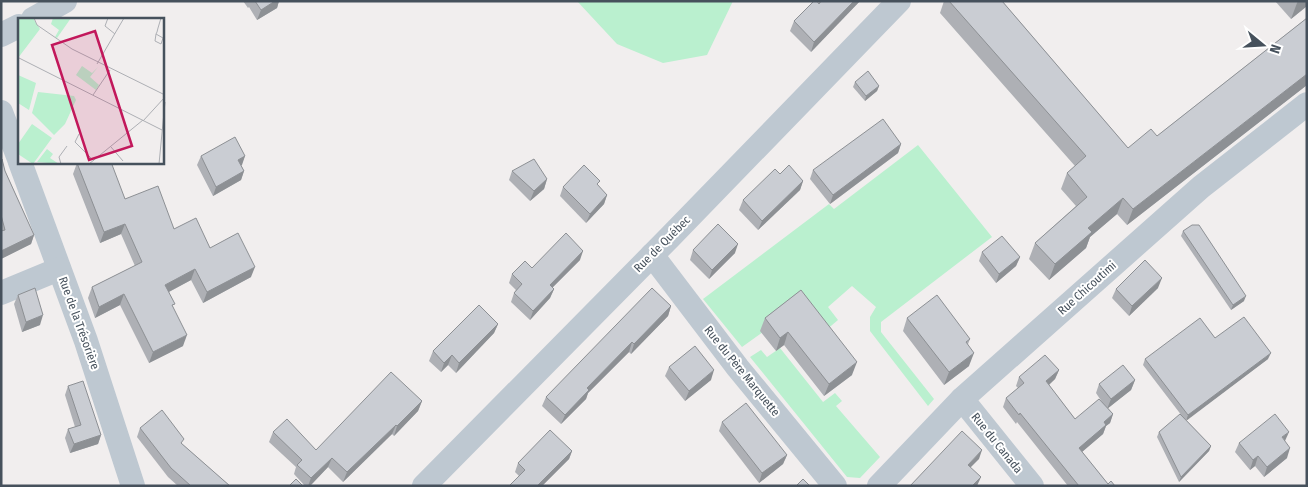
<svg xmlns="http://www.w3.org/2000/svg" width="1308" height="487" font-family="'Fira Sans Condensed',sans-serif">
<rect width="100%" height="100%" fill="#f1eeee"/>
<g fill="#baf0cf">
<polygon points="577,1 733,1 707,55 663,63 617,44"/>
<polygon points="918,145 992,237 881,322 881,332 934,399 928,406 870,331 870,317 876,307 852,286 828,307 838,320 825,331 767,329 742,347 703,299 829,204 834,209"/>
<polygon points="780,348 823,402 835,393 842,401 836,406 880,457 860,478 847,477 750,357 761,350 767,357"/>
</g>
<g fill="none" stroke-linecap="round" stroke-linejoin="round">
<g stroke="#bec8d1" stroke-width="24">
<polyline points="33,19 65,1"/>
<polyline points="1,35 19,26"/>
<polyline points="1,112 19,159"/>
<polyline points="20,162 86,341 133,486"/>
<polyline points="652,255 738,368 835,486"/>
<polyline points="1,293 59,269"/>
<polyline points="962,399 1032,486"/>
<polyline points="424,486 669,238 899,1"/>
<polyline points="879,486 962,399 1201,187 1307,104"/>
</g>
</g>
<g fill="#aeb0b5">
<polygon points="243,1 279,1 277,8 257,20 249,7 248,8"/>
<polygon points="821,1 860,1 811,52 790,31 794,21"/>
<polygon points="944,1 1002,1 1128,148 1157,136 1307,18 1307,85 1127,225 1117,214 1090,237 1086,248 1049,280 1029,259 1035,243 1076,206 1061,189 1067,173 1075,166 940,13"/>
<polygon points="1275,1 1307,1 1307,6 1291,19"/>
<polygon points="855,82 879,86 877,91 865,101 853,87"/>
<polygon points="901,144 898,153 830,204 810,179 813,170"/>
<polygon points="201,156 245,156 241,165 244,171 241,180 213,196 197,165"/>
<polygon points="1,159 5,171 34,235 31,244 1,259"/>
<polygon points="77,163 125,199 174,229 210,248 251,277 203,303 191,280 169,292 183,346 149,363 120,305 95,318 88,298 92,287 135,266 121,234 100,243 73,174"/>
<polygon points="512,171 547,179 544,189 530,201 509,180"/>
<polygon points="780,174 803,181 800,190 758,230 739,210 743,200"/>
<polygon points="598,186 607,195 604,204 586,223 560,196 563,187"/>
<polygon points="1183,231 1244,301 1231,310 1181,236"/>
<polygon points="693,250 735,253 709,279 690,260"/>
<polygon points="982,252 1020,257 1016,266 996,283 979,261"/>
<polygon points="580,260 552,288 554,289 550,298 530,320 511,302 514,293 516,290 509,283 512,274 532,268"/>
<polygon points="1158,288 1129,316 1112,298 1116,289"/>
<polygon points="801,290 852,375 824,396 784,345 776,351 760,331 765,318"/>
<polygon points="18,295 40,325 22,332 14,304"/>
<polygon points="671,306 668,316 631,354 629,352 588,393 586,399 561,424 542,406 546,397"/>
<polygon points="907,318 970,339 968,344 969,366 944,385 903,331"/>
<polygon points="498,324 494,333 456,373 448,365 441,372 429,361 433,351"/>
<polygon points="1215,338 1268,359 1186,420 1211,446 1209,451 1179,482 1157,437 1159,432 1182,416 1143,365 1145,359"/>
<polygon points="669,367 711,380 685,401 665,376"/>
<polygon points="1059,370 1055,379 1049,385 1075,419 1102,402 1096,393 1099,384 1135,380 1131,390 1108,408 1113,414 1110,423 1106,426 1103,434 1082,452 1108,484 1115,486 1068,486 1017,422 1016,424 1003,407 1006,398 1018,388 1016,386 1019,377"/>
<polygon points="68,386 101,435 98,444 70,453 65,438 68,429 75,427 65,395"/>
<polygon points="422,401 418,411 394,436 392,434 343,482 328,467 310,486 305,486 294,474 296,467 269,442 273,432 316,450"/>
<polygon points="722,422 787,455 783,464 759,483 719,431"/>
<polygon points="140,428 182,444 230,486 178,486 168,477 137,437"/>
<polygon points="1285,442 1287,458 1264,477 1255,466 1250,470 1235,452 1239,443"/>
<polygon points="572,451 569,459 542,486 509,486 519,476 515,472 518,463"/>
</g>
<g fill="#8d9094">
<polygon points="275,1 279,1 277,8 257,20 261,10"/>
<polygon points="854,1 860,1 811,52 814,42"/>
<polygon points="1298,1 1307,1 1307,6 1291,19 1297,3"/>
<polygon points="1307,74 1307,85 1127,225 1133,209"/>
<polygon points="879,86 877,91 865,101 866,96"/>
<polygon points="901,144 898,153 830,204 833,195"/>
<polygon points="245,156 242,165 235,169 238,160"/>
<polygon points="244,171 241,180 213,196 216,187"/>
<polygon points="547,179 544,189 530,201 534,191"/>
<polygon points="803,181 800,190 758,230 762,221"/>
<polygon points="607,195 604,204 586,223 590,214"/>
<polygon points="1123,198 1117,214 1090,237 1086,248 1049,280 1055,264 1088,228"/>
<polygon points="125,224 121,234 100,243 104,232"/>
<polygon points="34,235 31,244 1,259 1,251"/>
<polygon points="738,244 735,253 709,279 712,270"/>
<polygon points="583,251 580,260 546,294 550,285"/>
<polygon points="1020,257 1016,266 996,283 999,274"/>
<polygon points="255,267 251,277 203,303 207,292"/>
<polygon points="195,269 191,280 161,296 165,285"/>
<polygon points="1162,278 1158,288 1129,316 1132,306"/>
<polygon points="554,289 550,298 530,320 533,311"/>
<polygon points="124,294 120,305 95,318 99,307"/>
<polygon points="1246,296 1244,301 1231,310 1233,305"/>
<polygon points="671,306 668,316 631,354 634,344"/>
<polygon points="43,315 40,325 22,332 26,322"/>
<polygon points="498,324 494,333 456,373 459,363"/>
<polygon points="788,332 784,345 776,351 780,338"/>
<polygon points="187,335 183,346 149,363 153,352"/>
<polygon points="632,342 629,352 588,393 586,399 561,424 565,415 587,388"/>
<polygon points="974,353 969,366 944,385 949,372"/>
<polygon points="1271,353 1268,359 1186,421 1188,415"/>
<polygon points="452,355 448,365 441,372 444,363"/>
<polygon points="857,362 852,375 824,396 829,384"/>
<polygon points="714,370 711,380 685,401 689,391"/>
<polygon points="1059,370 1055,379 1043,390 1046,381"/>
<polygon points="1135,380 1131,390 1107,409 1111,399"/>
<polygon points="422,401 418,411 394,436 397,426"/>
<polygon points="1113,414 1110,423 1106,426 1103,434 1076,457 1079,448 1104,422"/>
<polygon points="396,425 392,434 343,482 347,472"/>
<polygon points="1289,432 1285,441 1282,437"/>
<polygon points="101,435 98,444 70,453 74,444"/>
<polygon points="1211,446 1209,451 1179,482 1181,477"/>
<polygon points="1290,448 1287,458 1264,477 1267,467"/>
<polygon points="982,450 979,459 964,474 968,465"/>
<polygon points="572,451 569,459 542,486 537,486"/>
<polygon points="787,455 783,464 759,483 762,473"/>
<polygon points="1258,456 1255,466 1250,470 1253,460"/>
<polygon points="332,458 328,467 310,486 308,486 311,478"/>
<polygon points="981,477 977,486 972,486"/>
</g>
<g fill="#cacdd3" stroke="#8d9094">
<polygon points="255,1 275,1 261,10"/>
<polygon points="814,1 817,1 819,4 821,1 854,1 814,42 794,21"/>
<polygon points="949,1 1002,1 1128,148 1151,129 1157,136 1307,18 1307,74 1133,209 1123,198 1088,228 1092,232 1055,264 1035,243 1087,197 1067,173 1086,156"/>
<polygon points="868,71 879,86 866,96 855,82"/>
<polygon points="883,119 901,144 833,195 813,170"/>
<polygon points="235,137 245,156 238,160 244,171 216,187 201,156"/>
<polygon points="2,159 5,171 34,235 1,251 1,231 5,230 1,215"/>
<polygon points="534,159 547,179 534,191 512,171"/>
<polygon points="78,162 111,162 125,199 158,186 174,229 196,218 210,248 238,233 255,267 207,292 195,269 165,285 175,304 172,305 187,335 153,352 124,294 99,307 92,287 142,262 125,224 104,232 77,163"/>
<polygon points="584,165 600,181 597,184 607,195 590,214 563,187"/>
<polygon points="789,165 803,181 762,221 743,200 775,169 780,174"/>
<polygon points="718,224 738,244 712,270 693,250"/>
<polygon points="1192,225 1199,225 1246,296 1233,305 1183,231"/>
<polygon points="566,233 583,251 550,285 554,289 533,311 514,293 522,284 512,274 525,261 532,268"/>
<polygon points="1002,236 1020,257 999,274 982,252"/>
<polygon points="1145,260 1162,278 1132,306 1116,289"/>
<polygon points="35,288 43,315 26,322 18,295"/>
<polygon points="652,288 671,306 634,344 632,342 587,388 589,390 565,415 546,397"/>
<polygon points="801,290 857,362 829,384 788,332 780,338 765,318"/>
<polygon points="937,295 970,339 966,342 974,353 949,372 907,318"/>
<polygon points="479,305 498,324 459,363 452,355 444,363 433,351"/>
<polygon points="1244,317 1271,353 1188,415 1145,359 1200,318 1215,338"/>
<polygon points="695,346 714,370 689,391 669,367"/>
<polygon points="1045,355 1059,370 1046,381 1075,419 1099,399 1113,414 1104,422 1106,425 1079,448 1108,484 1111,481 1115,486 1079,486 1020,413 1019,415 1006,398 1024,383 1019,377"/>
<polygon points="1123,365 1135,380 1111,399 1099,384"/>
<polygon points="391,372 422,401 397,426 396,425 347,472 332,458 311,478 297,465 302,460 273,432 287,419 316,450"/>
<polygon points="83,381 101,435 74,444 68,429 81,425 68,386"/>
<polygon points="746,403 787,455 762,473 722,422"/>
<polygon points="162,410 184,439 181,443 230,486 191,486 171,468 140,428"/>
<polygon points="1180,414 1211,446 1181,477 1159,432"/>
<polygon points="1275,414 1289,432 1282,437 1290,448 1267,467 1258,456 1253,460 1239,443"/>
<polygon points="550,430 572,451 537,486 509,486 525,470 518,463"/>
<polygon points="962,431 982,450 968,465 981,477 972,486 910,486"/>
<polygon points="296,479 303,486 289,486"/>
<polygon points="803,479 810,486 796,486"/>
</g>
<g text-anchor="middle" stroke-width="4" stroke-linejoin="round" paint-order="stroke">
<g font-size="12" fill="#46515c" stroke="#fff">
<text transform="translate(662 244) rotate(-45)" y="4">Rue de Québec</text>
<text transform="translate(1087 288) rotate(-42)" y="4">Rue Chicoutimi</text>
<text transform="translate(79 323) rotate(70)" y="4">Rue de la Trésorière</text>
<text transform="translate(742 371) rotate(51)" y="4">Rue du Père Marquette</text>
<text transform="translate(997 443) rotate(51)" y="4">Rue du Canada</text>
</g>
</g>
<g transform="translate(18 18)">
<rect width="146" height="146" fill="#f1eeee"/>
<path d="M0,0H15L22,11L0,40ZM35,0H53L39,20L37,19L41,12L33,6ZM64,48L74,55L80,49L72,59L81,67L78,72L58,57ZM0,57L18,65L11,92L0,85ZM20,74L56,78L58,82L47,106L36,117L14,95ZM14,106L34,120L15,146L0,136V126ZM29,131L35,136L32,140L41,146L19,144Z" fill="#baf0cf"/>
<path fill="none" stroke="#adafb4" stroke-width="1" d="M16,0L19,7L54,31L147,77M90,0L87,8L97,16M138,16L145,20L143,26L137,23L138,16L139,14L140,10L143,0M1,40L144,112M79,46L106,0M75,77L92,52M125,103L147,79M61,116L57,124L76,143M93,129L105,143M43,146L41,139L49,128M71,146L125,102M141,146L147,84"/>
<path fill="#c2185b" fill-opacity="0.15" stroke="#c2185b" stroke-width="2.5" d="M77,13L114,128L71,142L34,27Z"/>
<rect width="146" height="146" fill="none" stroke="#46515c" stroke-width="2.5"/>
</g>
<rect width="1308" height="487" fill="none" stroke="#46515c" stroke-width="5"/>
<g transform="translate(1263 45) rotate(108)" stroke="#ffffff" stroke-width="4" paint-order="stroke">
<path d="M0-4L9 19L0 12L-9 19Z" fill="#46515c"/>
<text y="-8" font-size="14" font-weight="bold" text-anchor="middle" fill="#46515c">N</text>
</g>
</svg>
